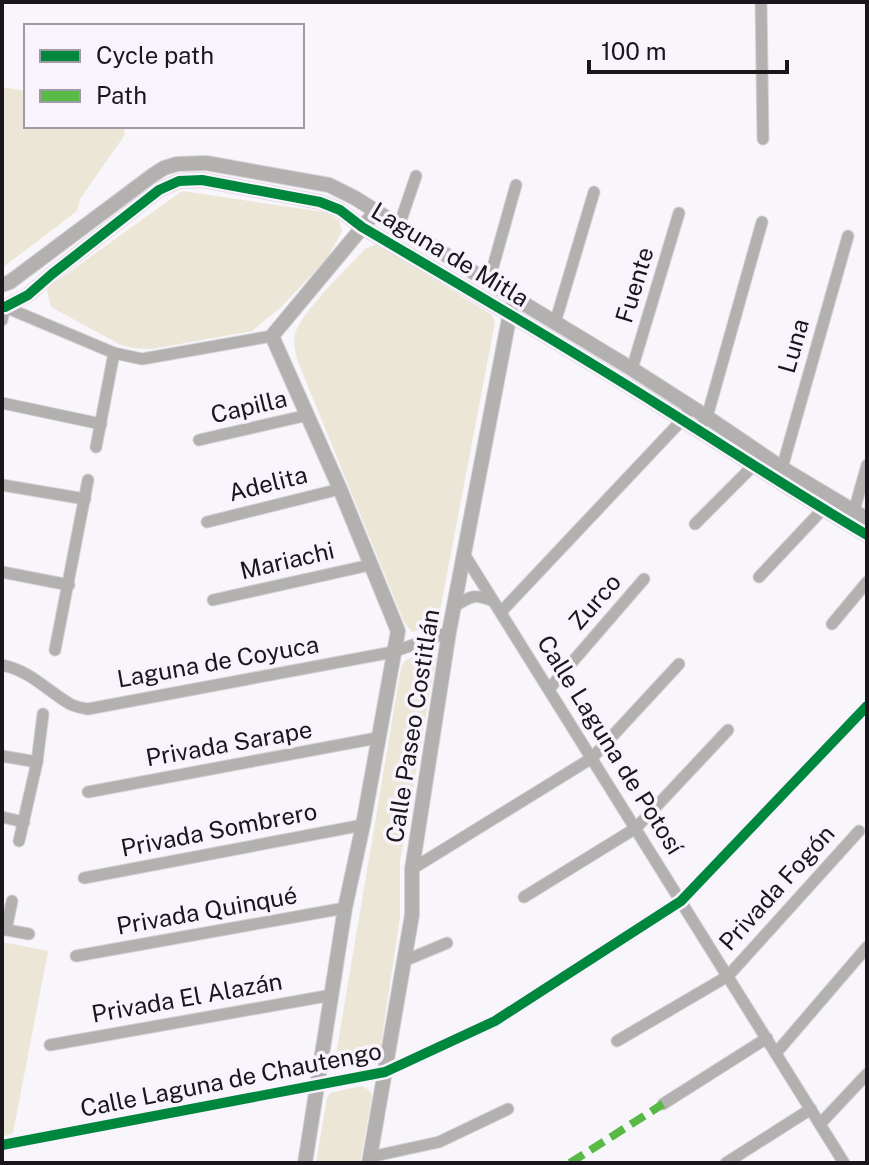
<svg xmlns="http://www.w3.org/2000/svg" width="869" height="1165" font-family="'Public Sans',sans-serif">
<rect width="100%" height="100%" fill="#f8f5fb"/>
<g fill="#ebe6d6">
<polygon points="2,87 26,91 26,126 125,126 124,136 80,199 77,211 2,268"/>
<polygon points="182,191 324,212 339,220 342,231 326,260 281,307 252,331 152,349 134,348 121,345 51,307 47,291 50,286"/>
<path d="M377,244L492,315L495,322L438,621L434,626L412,632L404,622L297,359C295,351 293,341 295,334C302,311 348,268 365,249Z"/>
<polygon points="419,653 429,653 436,658 400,861 400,917 379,1057 375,1062 340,1066 335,1061 401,668 405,661"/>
<polygon points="2,942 48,951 13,1133 2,1137"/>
<polygon points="361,1086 369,1090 372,1096 360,1163 316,1163 327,1098 330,1093"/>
</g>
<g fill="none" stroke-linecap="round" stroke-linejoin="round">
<g stroke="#d4d2d6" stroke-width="13">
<g id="minor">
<polyline points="761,2 763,139"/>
<polyline points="399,226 416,176"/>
<polyline points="489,281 516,185"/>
<polyline points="2,320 5,307 114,353 142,359 272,336"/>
<polyline points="555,323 594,192"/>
<polyline points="632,369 679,213"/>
<polyline points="2,403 101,424"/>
<polyline points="698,430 707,417 762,222"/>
<polyline points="199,440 308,415"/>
<polyline points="96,447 114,353"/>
<polyline points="782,468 848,236"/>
<polyline points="2,485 85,499"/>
<polyline points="854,511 867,465"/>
<polyline points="207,522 340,489"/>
<polyline points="695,524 753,466"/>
<polyline points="464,554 844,1163"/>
<polyline points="2,572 69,585"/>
<polyline points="759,577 823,509"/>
<polyline points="213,600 370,565"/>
<path d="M455,606C472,595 475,594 493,601"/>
<polyline points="501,612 682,420 691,407"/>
<polyline points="832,624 867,582"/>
<polyline points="55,650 88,480"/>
<path d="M2,665C31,671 46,690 70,704C75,707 82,708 88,709L393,652L449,632"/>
<polyline points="549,689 644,579"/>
<polyline points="2,756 37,762"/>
<polyline points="88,792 377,738"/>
<polyline points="2,817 24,822"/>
<polyline points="19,841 37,762 43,714"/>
<polyline points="412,869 592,758 679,664"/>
<polyline points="84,878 363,825"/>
<polyline points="524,897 636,828 728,730"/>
<polyline points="2,929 29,934"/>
<polyline points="6,930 12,901"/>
<polyline points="76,956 345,908"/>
<polyline points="404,961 447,943"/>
<polyline points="617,1041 728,976 859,831"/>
<polyline points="50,1045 332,995"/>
<polyline points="776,1053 867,947"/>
<polyline points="663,1104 767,1038"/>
<polyline points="820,1124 867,1074"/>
<polyline points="2,1145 385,1072 495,1021 681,901 867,706"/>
<polyline points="370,1157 439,1142 508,1109"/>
<polyline points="726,1163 811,1109"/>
</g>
</g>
<g stroke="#d4d2d6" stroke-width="16">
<g id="tertiary">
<polyline points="2,285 10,282 153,175 164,168 177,164 206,163 329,185 355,198 513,297 632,369 707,417 782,468 867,519"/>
<path d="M2,307H5L28,295L52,274L159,190L179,181L202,180L320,202L340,210L362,227C462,286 562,344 660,406C729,449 797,494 867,535"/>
<polyline points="305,1163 345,908 363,825 398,631 340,489 272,336 376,211"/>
<polyline points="369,1163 412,915 412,869 449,632 511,308"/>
</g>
</g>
<use href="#minor" stroke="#b2b1b0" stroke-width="11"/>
<use href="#tertiary" stroke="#b2b1b0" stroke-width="14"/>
<polyline stroke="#58b947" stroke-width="8" stroke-dasharray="16 8" stroke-linecap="butt" points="570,1163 663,1104"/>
<g stroke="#f8f3fd" stroke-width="15">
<g id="cycleway">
<path d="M2,307H5L28,295L52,274L159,190L179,181L202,180L320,202L340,210L362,227C462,286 562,344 660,406C729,449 797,494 867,535"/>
<polyline points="2,1145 385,1072 495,1021 681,901 867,706"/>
</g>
</g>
<use href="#cycleway" stroke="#00873e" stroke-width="10"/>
</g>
<g text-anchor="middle" stroke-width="7" stroke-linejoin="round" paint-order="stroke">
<g font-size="24" fill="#19161c" stroke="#f8f3fd">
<text transform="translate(450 255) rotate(31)" y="8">Laguna de Mitla</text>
<text transform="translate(635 285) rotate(-73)" y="8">Fuente</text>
<text transform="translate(794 346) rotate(-74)" y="8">Luna</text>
<text transform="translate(249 407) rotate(-13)" y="8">Capilla</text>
<text transform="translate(268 484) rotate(-14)" y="8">Adelita</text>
<text transform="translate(287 561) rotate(-13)" y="8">Mariachi</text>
<text transform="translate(595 602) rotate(-49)" y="8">Zurco</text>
<text transform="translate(218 662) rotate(-10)" y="8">Laguna de Coyuca</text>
<text transform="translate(413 726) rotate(-81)" y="8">Calle Paseo Costitlán</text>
<text transform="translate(229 744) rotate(-10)" y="8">Privada Sarape</text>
<text transform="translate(610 745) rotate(58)" y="8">Calle Laguna de Potosí</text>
<text transform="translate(219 830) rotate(-11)" y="8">Privada Sombrero</text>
<text transform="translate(777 888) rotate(-48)" y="8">Privada Fogón</text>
<text transform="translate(207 911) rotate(-10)" y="8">Privada Quinqué</text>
<text transform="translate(187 998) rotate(-10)" y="8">Privada El Alazán</text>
<text transform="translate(231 1080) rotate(-11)" y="8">Calle Laguna de Chautengo</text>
</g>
</g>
<rect width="869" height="1165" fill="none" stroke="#19161c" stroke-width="8"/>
<rect x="24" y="24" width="280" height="104" fill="#f8f3fd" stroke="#9f9ba3" stroke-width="2"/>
<rect x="40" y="50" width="40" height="12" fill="#00873e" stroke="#9f9ba3" stroke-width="2"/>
<text x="96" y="64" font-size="24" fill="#19161c">Cycle path</text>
<rect x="40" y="90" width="40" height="12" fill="#58b947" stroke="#9f9ba3" stroke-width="2"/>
<text x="96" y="104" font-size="24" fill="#19161c">Path</text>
<path d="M589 60v12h198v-12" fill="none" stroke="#19161c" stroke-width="4"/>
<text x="601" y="60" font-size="24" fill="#19161c" stroke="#f8f3fd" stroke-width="6" paint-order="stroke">100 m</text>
</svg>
